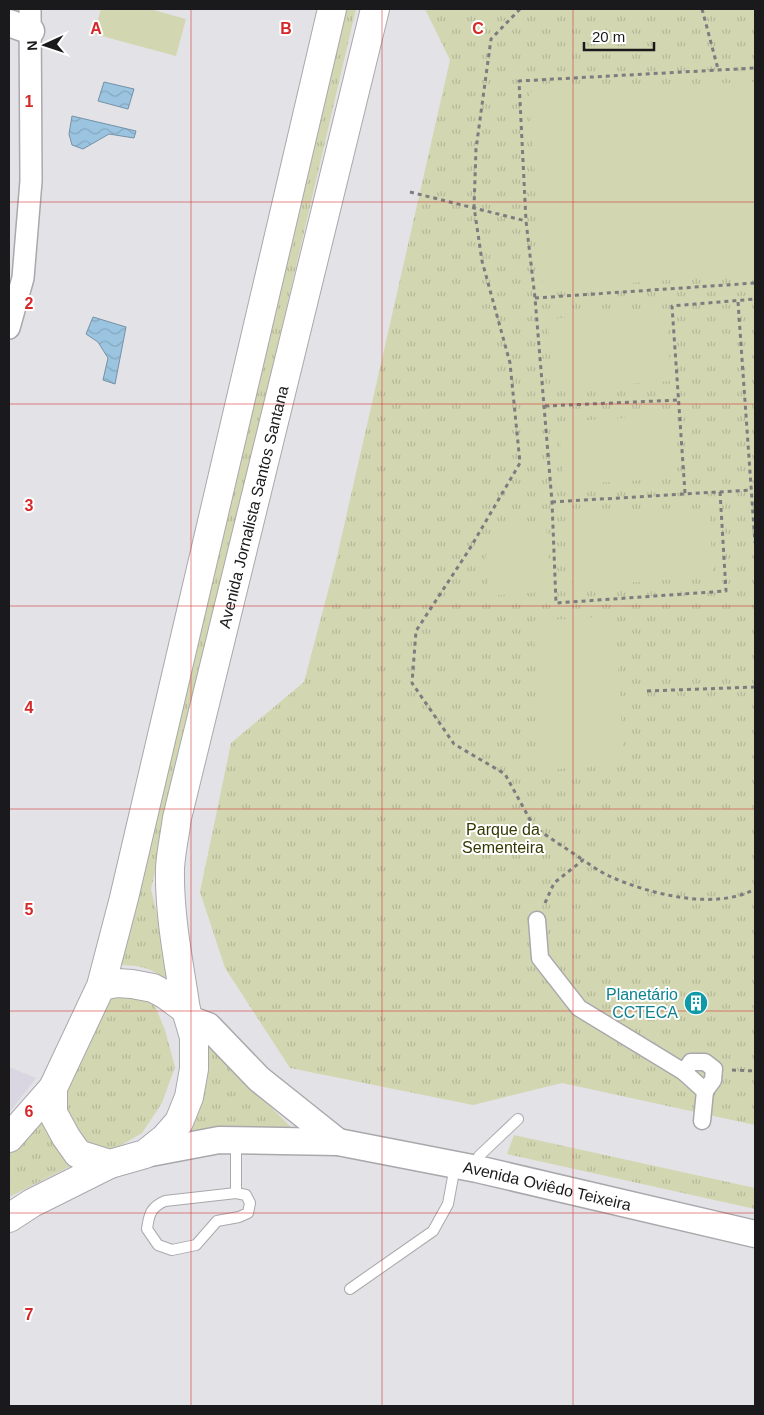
<svg xmlns="http://www.w3.org/2000/svg" width="764" height="1415" font-family="Arial,sans-serif">
<defs>
<pattern id="grass-tufts" width="24" height="20" patternUnits="userSpaceOnUse" patternTransform="scale(1.25)"><rect width="24" height="20" fill="#d3d7b1"/><path d="M3 7l-1-3M5 7V3M7 7l1-3M15 17l-1-3M17 17v-4M19 17l1-3" fill="none" stroke="#b5b898"/></pattern>
<pattern id="water-waves" width="16" height="10" patternUnits="userSpaceOnUse" patternTransform="scale(1.25)"><rect width="16" height="10" fill="#9bc4e1"/><path d="M0 5q4-4 8 0t8 0" fill="none" stroke="#85a8c0"/></pattern>
</defs>
<rect width="100%" height="100%" fill="#e3e2e6"/>
<polygon fill="#dad6e1" points="9,1067 36,1078 9,1113"/>
<g fill="url(#grass-tufts)">
<path d="M342,9H356L151,889L175,988C153,968 144,965 115,965Z"/>
<polygon points="425,9 755,9 755,1125 562,1083 473,1105 290,1068 225,968 200,892 231,743 304,682 336,561 450,60"/>
<polygon points="114,993 139,997 155,1006 165,1030 175,1067 162,1103 142,1133 113,1150 89,1147 61,1106 101,1003"/>
<polygon points="199,1037 293,1129 234,1127 180,1131"/>
<polygon points="42,1116 73,1165 9,1197 9,1154"/>
<polygon points="514,1135 755,1188 755,1209 507,1154"/>
</g>
<g fill="#d3d7b1">
<polygon points="101,9 150,9 186,19 176,56 94,34"/>
<polygon points="755,82 755,273 543,290 529,92"/>
<polygon points="666,311 671,381 553,389 548,319"/>
<polygon points="671,415 675,478 563,485 559,422"/>
<polygon points="709,508 713,576 573,587 568,518"/>
<polygon points="546,525 551,591 488,596 486,555 505,527"/>
<polygon points="615,616 624,764 543,770 533,621"/>
</g>
<g fill="url(#water-waves)" stroke="#7491a6">
<polygon points="104,82 134,89 128,109 98,101"/>
<polygon points="72,116 136,131 134,138 109,134 83,149 72,145 69,134"/>
<polygon points="93,317 126,327 115,384 103,380 108,358 98,342 86,334"/>
</g>
<g fill="none" stroke-linecap="round" stroke-linejoin="round">
<g stroke="#a9a8ac" stroke-width="12">
<g id="service">
<polyline points="236,1141 236,1193"/>
<polyline points="478,1168 479,1156 518,1119"/>
<path d="M236,1193L246,1195L250,1203L248,1213L239,1217L217,1221L196,1245L172,1250L158,1245L147,1229C149,1214 151,1207 165,1201Z"/>
<polyline points="350,1289 433,1231 448,1204 455,1166"/>
</g>
</g>
<g stroke="#a9a8ac" stroke-width="19">
<g id="pedestrian">
<polyline points="537,920 540,958 579,1008 684,1072 705,1091 702,1121"/>
<polyline points="684,1072 691,1062 705,1062 714,1069 713,1080 705,1091"/>
</g>
</g>
<g stroke="#a9a8ac" stroke-width="24">
<polyline id="minor" points="9,328 23,278 31,181 30,9"/>
</g>
<g stroke="#a9a8ac" stroke-width="29">
<g id="tertiary">
<polyline points="9,23 31,31"/>
<polyline points="189,1019 208,1026 259,1079 338,1142"/>
<path id="s1" d="M145,1154L219,1140L338,1142L477,1169L755,1234"/>
</g>
</g>
<g stroke="#a9a8ac" stroke-width="30">
<g id="secondary">
<polyline points="101,986 117,983 132,984 153,988 166,995 186,1010 194,1037 194,1069 189,1097 179,1122 165,1138 145,1154 110,1164 78,1154 66,1137 53,1113 53,1088 101,986 124,898 332,9"/>
<path id="s2" d="M186,1010C179,963 169,916 170,868C171,851 175,834 177,818L375,9"/>
<polyline points="9,1138 53,1088"/>
<polyline points="9,1218 32,1203 110,1164"/>
</g>
</g>
<g stroke="#7d7c7f" stroke-width="3" stroke-dasharray="4 4" stroke-linecap="butt">
<polyline points="520,9 491,39 476,149 474,207 482,261 510,363 520,463 469,550 416,631 412,683 454,744 505,774 534,827 583,860"/>
<polyline points="702,9 718,69"/>
<polyline points="410,192 526,221"/>
<polyline points="535,298 755,283"/>
<polyline points="738,302 755,543"/>
<polyline points="545,406 679,400"/>
<polyline points="720,492 726,591 556,603 552,502 535,298 526,221 519,81 755,68"/>
<polyline points="685,493 672,306 755,299"/>
<polyline points="552,502 751,490"/>
<polyline points="647,691 755,687"/>
<path d="M545,903L554,883L583,860C591,865 600,872 609,876C649,894 715,911 755,889"/>
<polyline points="732,1070 755,1071"/>
</g>
<use href="#service" stroke="#fff" stroke-width="10"/>
<use href="#pedestrian" stroke="#fff" stroke-width="16"/>
<use href="#minor" stroke="#fff" stroke-width="21"/>
<use href="#tertiary" stroke="#fff" stroke-width="26"/>
<use href="#secondary" stroke="#fff" stroke-width="28"/>
</g>
<path fill="none" stroke="#d62828" stroke-width="1" stroke-opacity="0.55" d="M191,9V1406M382,9V1406M573,9V1406M9,202H755M9,404H755M9,606H755M9,809H755M9,1011H755M9,1213H755"/>
<defs>
<g id="building-disc" transform="scale(1.25)"><circle r="9.5" fill="#0f9aa8" stroke="#fff"/><path d="M-4-6H4V6H1V3H-1V6H-4ZM-2.5-4.3h1.7v1.8h-1.7ZM.8-4.3h1.7v1.8H.8ZM-2.5-1h1.7V.8h-1.7ZM.8-1h1.7V.8H.8Z" fill="#fff"/></g>
</defs>
<g fill-rule="evenodd">
<use href="#building-disc" x="696" y="1003"/>
</g>
<g text-anchor="middle" stroke-width="4" stroke-linejoin="round" paint-order="stroke">
<g font-size="16" fill="#1a191b" stroke="#fff">
<text dy="6" stroke="none"><textPath href="#s2" startOffset="514">Avenida Jornalista Santos Santana</textPath></text>
<text dy="6" stroke="none"><textPath href="#s1" startOffset="408">Avenida Oviêdo Teixeira</textPath></text>
</g>
<g font-size="16" fill="#363800" stroke="#fff">
<text x="503" y="835">Parque da<tspan x="503" dy="18">Sementeira</tspan></text>
</g>
<g font-size="16" fill="#0d838f" stroke="#fff" text-anchor="end">
<text x="678" y="1000">Planetário<tspan x="678" dy="18">CCTECA</tspan></text>
</g>
</g>
<g font-size="16" text-anchor="middle" font-weight="bold" fill="#d62828" stroke="#fff" stroke-width="4" stroke-linejoin="round" paint-order="stroke">
<text x="96" y="34">A</text>
<text x="286" y="34">B</text>
<text x="478" y="34">C</text>
<text x="29" y="107">1</text>
<text x="29" y="309">2</text>
<text x="29" y="511">3</text>
<text x="29" y="713">4</text>
<text x="29" y="915">5</text>
<text x="29" y="1117">6</text>
<text x="29" y="1320">7</text>
</g>
<rect width="764" height="1415" fill="none" stroke="#1a191b" stroke-width="20"/>
<g transform="translate(45 45) rotate(267)" stroke="#ffffff" stroke-width="4" paint-order="stroke">
<path d="M0-4L9 19L0 12L-9 19Z" fill="#1a191b"/>
<text y="-8" font-size="14" font-weight="bold" text-anchor="middle" fill="#1a191b">N</text>
</g>
<path d="M584 42v8h70v-8" fill="none" stroke="#1a191b" stroke-width="2.5"/>
<text x="592" y="42" font-size="15" fill="#1a191b" stroke="#ffffff" stroke-width="4" paint-order="stroke">20 m</text>
</svg>
